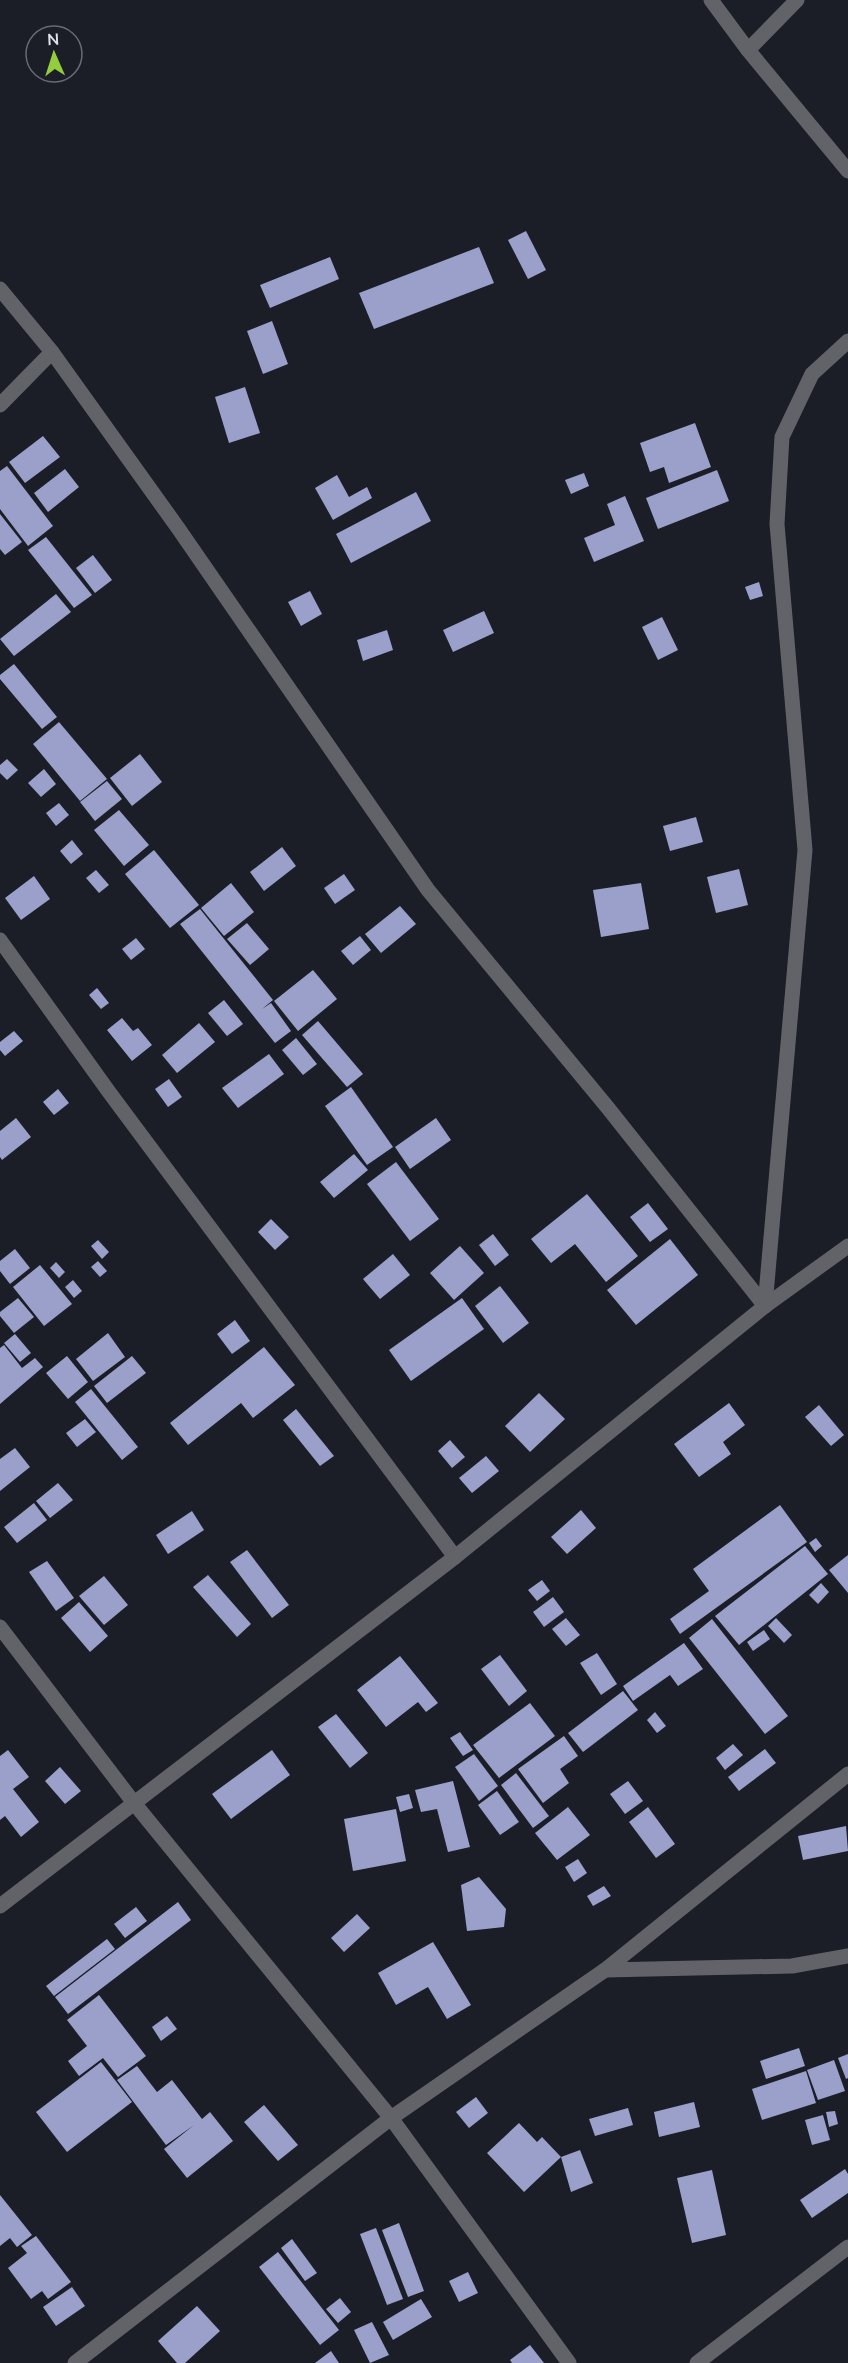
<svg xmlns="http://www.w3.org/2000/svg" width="848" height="2363" font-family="'Nunito Sans',sans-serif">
<rect width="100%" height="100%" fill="#1b1d27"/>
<g fill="#9ba0cb">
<polygon points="526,231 546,270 528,279 508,240"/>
<polygon points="479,247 494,283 374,329 359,293"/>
<polygon points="330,257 339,279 270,308 260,285"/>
<polygon points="272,321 288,364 263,374 247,331"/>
<polygon points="245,387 260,433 229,443 215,397"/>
<polygon points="695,423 711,467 669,483 664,467 650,472 640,443"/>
<polygon points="43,436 60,457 25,483 9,462"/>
<polygon points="7,466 53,526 28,546 0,509 0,471"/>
<polygon points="65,469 79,487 48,512 34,493"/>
<polygon points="717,470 729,501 658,529 646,498"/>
<polygon points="584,473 589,486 571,494 565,480"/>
<polygon points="337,475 349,497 367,487 372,498 333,520 315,488"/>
<polygon points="416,492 431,521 351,563 336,534"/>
<polygon points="625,496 644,541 594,562 584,538 615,525 607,504"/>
<polygon points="0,514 22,542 5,555 0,549"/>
<polygon points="46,537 92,595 74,608 28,550"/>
<polygon points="93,555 112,580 95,593 76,568"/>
<polygon points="759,582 763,596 750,600 745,587"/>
<polygon points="310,591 322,614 301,626 288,602"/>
<polygon points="56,594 71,612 14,656 0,639"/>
<polygon points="484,611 494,633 453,652 443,630"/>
<polygon points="662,617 678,650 658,660 642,627"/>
<polygon points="387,630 393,650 363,661 357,640"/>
<polygon points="14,664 57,717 42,729 0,679 0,675"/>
<polygon points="59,722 107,779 80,801 33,744"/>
<polygon points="140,754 162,782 132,806 110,778"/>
<polygon points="7,759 18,770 7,780 0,773 0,765"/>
<polygon points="44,769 56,784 41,797 28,783"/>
<polygon points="107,781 122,799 95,821 80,802"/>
<polygon points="59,803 69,815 56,826 46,813"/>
<polygon points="119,810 149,845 124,866 94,830"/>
<polygon points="696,817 703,842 670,851 663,826"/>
<polygon points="72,840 83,854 71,864 60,851"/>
<polygon points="282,847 296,866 264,891 250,872"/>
<polygon points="154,850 199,905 170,928 125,874"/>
<polygon points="739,869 748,905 716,913 707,877"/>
<polygon points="96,870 109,885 99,893 86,878"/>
<polygon points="344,874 355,890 335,904 324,888"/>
<polygon points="34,876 50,899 21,920 5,898"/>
<polygon points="231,883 254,912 224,936 201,908"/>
<polygon points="641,883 649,929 601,937 593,890"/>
<polygon points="400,906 416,924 381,953 365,934"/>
<polygon points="200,909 273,1000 262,1009 271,1003 291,1031 275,1043 180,924"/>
<polygon points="247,923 269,949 250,965 227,939"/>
<polygon points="360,936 371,950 353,965 341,951"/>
<polygon points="136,938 145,949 131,960 122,949"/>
<polygon points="313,970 337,999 298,1031 274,1001"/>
<polygon points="97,988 109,1003 101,1009 89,995"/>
<polygon points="224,1000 243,1024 227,1036 208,1013"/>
<polygon points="122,1018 133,1031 138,1028 152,1045 132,1061 107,1030"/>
<polygon points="318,1021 363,1074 347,1087 302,1035"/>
<polygon points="199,1023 215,1042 177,1073 162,1055"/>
<polygon points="14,1031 23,1041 5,1056 0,1050 0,1042"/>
<polygon points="296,1038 317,1064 303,1075 282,1050"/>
<polygon points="269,1054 284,1074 238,1108 222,1088"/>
<polygon points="169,1079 182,1097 168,1107 155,1089"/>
<polygon points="351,1087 393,1147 367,1165 325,1106"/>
<polygon points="58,1089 69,1103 54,1115 43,1102"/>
<polygon points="16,1118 31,1137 2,1160 0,1157 0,1131"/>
<polygon points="436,1118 451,1140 410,1169 395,1147"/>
<polygon points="354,1154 368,1170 334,1198 320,1182"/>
<polygon points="396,1162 439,1219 410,1241 367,1184"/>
<polygon points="587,1194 638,1256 606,1282 575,1244 551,1263 531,1239"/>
<polygon points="648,1203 668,1229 650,1242 630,1217"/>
<polygon points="271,1219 289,1237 275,1250 258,1232"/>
<polygon points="493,1234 509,1255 495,1266 479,1245"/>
<polygon points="670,1239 698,1275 636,1325 607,1290"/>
<polygon points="98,1240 109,1252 102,1259 91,1246"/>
<polygon points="460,1246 484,1273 454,1300 430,1273"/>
<polygon points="15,1249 30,1268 10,1284 0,1271 0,1261"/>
<polygon points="393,1254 410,1275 380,1299 363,1279"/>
<polygon points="98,1261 107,1271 100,1277 91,1267"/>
<polygon points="56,1262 65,1272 59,1278 50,1268"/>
<polygon points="40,1265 72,1304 44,1326 13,1287"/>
<polygon points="73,1280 82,1291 74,1298 65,1287"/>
<polygon points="500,1286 529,1323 503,1343 475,1306"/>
<polygon points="18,1298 34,1317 14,1333 0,1316 0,1312"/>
<polygon points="462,1298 484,1329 411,1381 389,1350"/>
<polygon points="235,1320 250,1341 232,1354 217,1334"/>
<polygon points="108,1333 125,1357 93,1381 76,1359"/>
<polygon points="15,1334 31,1353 20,1362 4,1343"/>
<polygon points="4,1345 22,1368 35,1358 43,1367 0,1404 0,1348"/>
<polygon points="264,1347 295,1385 253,1418 241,1403 188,1445 170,1423"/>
<polygon points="67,1356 88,1382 68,1399 46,1373"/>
<polygon points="132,1356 146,1373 107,1403 94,1386"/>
<polygon points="91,1389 138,1447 122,1460 75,1402"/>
<polygon points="539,1393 565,1419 530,1452 505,1426"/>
<polygon points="729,1403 745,1425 723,1442 731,1454 699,1477 674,1444"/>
<polygon points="819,1405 844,1435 831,1446 805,1417"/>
<polygon points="296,1409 334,1456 320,1466 283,1420"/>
<polygon points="85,1419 96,1432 77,1447 66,1433"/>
<polygon points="450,1440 465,1457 452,1468 438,1451"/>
<polygon points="15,1448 30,1467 0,1491 0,1459"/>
<polygon points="486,1456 499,1471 472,1493 459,1478"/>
<polygon points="58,1483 73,1500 50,1518 36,1501"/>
<polygon points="34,1503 47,1520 17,1543 4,1527"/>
<polygon points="780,1505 807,1542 680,1634 670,1619 709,1591 693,1569"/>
<polygon points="581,1510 596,1528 567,1554 551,1537"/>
<polygon points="192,1511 204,1530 168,1554 156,1535"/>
<polygon points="816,1538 822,1546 815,1552 809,1543"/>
<polygon points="805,1546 828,1574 739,1645 715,1616"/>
<polygon points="247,1550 289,1605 272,1618 230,1562"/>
<polygon points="848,1555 848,1593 829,1570"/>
<polygon points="47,1561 74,1598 56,1611 29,1572"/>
<polygon points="208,1575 251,1624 237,1637 193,1587"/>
<polygon points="104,1576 128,1605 104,1625 79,1596"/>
<polygon points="542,1580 550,1591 537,1601 528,1590"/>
<polygon points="821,1583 829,1592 818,1604 809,1595"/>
<polygon points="553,1597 564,1612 544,1627 533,1612"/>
<polygon points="79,1602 108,1636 90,1652 61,1618"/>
<polygon points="566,1618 580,1635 566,1646 552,1629"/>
<polygon points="776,1618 792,1635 784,1643 768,1626"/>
<polygon points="712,1619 788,1716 765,1734 689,1638"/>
<polygon points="764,1630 770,1639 753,1651 747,1642"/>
<polygon points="684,1643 703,1669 678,1686 670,1675 633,1701 623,1686"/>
<polygon points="597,1653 617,1684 601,1695 580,1663"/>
<polygon points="500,1655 527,1691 509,1706 481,1669"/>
<polygon points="400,1656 438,1703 426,1712 418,1702 386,1727 357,1690"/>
<polygon points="623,1691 638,1710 583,1752 568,1733"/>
<polygon points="530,1703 555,1736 499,1778 473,1745"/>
<polygon points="655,1712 666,1726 657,1733 647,1720"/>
<polygon points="336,1714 368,1753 350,1768 318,1727"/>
<polygon points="460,1732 473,1750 463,1756 450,1738"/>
<polygon points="564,1736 578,1756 560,1769 569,1783 543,1803 518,1769"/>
<polygon points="733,1744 743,1755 725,1770 716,1758"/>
<polygon points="765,1749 776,1763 739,1791 728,1777"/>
<polygon points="8,1750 29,1777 13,1789 39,1822 21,1837 5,1816 0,1820 0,1756"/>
<polygon points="272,1750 290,1775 231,1819 212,1794"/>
<polygon points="474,1754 498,1786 479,1801 455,1767"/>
<polygon points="60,1767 81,1791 65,1804 45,1781"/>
<polygon points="516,1773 549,1816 533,1828 501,1785"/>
<polygon points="453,1781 470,1847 448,1852 437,1809 421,1812 415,1790"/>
<polygon points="628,1781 643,1801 625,1814 610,1794"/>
<polygon points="497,1791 519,1822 500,1835 478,1805"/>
<polygon points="409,1794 413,1808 400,1812 396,1797"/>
<polygon points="568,1807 590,1835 557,1860 535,1833"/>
<polygon points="648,1807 675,1844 656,1858 629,1822"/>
<polygon points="396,1809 406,1861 353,1871 344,1819"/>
<polygon points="846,1826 848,1851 803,1860 798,1836"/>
<polygon points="578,1859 587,1873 574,1882 565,1867"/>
<polygon points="479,1877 506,1909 504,1927 467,1931 461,1885"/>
<polygon points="604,1886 611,1896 593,1906 587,1896"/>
<polygon points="178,1902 191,1920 68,2014 55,1997"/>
<polygon points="136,1907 147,1921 125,1938 114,1924"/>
<polygon points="357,1914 370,1928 344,1952 331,1938"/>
<polygon points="107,1939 115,1949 54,1996 46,1986"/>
<polygon points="433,1942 471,2005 447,2019 428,1987 396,2005 378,1973"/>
<polygon points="99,1995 146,2056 118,2077 103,2058 79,2076 68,2061 87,2046 67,2020"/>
<polygon points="167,2016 177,2029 161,2041 152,2027"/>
<polygon points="799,2048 805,2066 766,2079 760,2061"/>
<polygon points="848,2054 848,2078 846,2079 838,2058"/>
<polygon points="834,2060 845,2091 818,2100 807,2070"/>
<polygon points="101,2062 132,2102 67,2152 36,2112"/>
<polygon points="137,2066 157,2092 172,2080 202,2119 210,2112 233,2141 187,2178 164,2149 194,2125 166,2145 117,2080"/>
<polygon points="806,2071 816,2103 762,2120 752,2089"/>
<polygon points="476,2097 488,2113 469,2128 456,2112"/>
<polygon points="694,2102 700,2127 659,2137 654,2112"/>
<polygon points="264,2105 298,2145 278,2161 244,2122"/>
<polygon points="628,2108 633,2125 595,2136 589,2119"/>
<polygon points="835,2111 838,2124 829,2127 826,2112"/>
<polygon points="823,2115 830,2140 812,2145 805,2120"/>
<polygon points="519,2123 537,2142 542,2137 561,2157 524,2192 487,2153"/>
<polygon points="580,2150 593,2183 571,2192 561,2157"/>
<polygon points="845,2169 848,2174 848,2193 812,2218 800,2200"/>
<polygon points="712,2170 726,2235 692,2243 677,2178"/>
<polygon points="0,2195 32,2235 17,2247 10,2238 0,2246"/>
<polygon points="399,2223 424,2291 408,2297 382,2230"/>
<polygon points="376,2228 403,2299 387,2305 360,2234"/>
<polygon points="36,2236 71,2282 48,2299 42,2291 31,2299 8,2268 27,2253 21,2246"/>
<polygon points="292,2239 317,2273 305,2281 281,2248"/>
<polygon points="278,2252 339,2330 320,2345 259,2267"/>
<polygon points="468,2272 478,2293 459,2302 449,2281"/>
<polygon points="72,2287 85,2306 56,2326 43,2307"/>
<polygon points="340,2298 351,2312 338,2323 326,2309"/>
<polygon points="421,2299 432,2317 393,2340 383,2322"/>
<polygon points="197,2306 220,2331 185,2363 177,2363 158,2341"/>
<polygon points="372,2322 389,2355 370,2363 354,2330"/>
<polygon points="530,2345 544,2363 512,2363 510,2360"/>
<polygon points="331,2351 339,2363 315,2363"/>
</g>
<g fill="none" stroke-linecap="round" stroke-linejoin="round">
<g stroke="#626368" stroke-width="15">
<polyline points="711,0 748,50 848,171"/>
<polyline points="748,50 797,0"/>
<polyline points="0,289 52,352 178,528 428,890 608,1108 765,1306"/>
<polyline points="0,405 52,352"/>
<polyline points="0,940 109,1092 455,1557"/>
<polyline points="765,1306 805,850 777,524 782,437 812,374 848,341"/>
<polyline points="0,1627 134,1803 391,2118 569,2363"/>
<polyline points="0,1906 455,1557 765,1306 848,1246"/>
<polyline points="605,1970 792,1966 848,1956"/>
<polyline points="75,2363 391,2118 605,1970 848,1774"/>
<polyline points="697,2363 848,2247"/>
</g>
</g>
<g transform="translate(54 54) rotate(357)"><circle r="28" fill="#1b1d27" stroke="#6a6b74" stroke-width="1.5"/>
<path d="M0-4.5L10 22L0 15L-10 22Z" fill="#93cd3e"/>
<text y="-9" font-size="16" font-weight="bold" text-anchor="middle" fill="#e0e1e8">N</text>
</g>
</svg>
